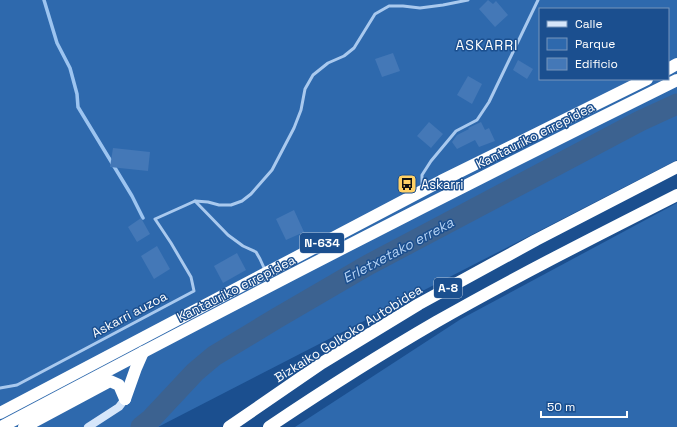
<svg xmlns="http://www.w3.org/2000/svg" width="677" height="427" font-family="'Space Grotesk',sans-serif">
<rect width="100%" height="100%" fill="#1b4f8f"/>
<g fill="#2e69ad" fill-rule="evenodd">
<path d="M0,0H677V160L158,427H0ZM540,9H668V79H540Z"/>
<polygon points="677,203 677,427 295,427 461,319"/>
</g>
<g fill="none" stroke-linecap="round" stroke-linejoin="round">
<polyline stroke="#9cc4f0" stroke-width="3.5" points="44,0 57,43 70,68 77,94 78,107 132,196 143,218"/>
<polyline stroke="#3c6290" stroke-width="21" points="141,427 151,419 195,372 214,356 277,318 368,265 640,121 677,104"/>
</g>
<g fill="#4478b7">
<polygon points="488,0 493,4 496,1 508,15 495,27 479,9"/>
<polygon points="393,53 400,71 382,77 375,59"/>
<polygon points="518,60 533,69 527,79 513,70"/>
<polygon points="468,76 482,84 472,104 457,95"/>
<polygon points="429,122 443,134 431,148 417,136"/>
<polygon points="481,122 485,130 489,128 495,141 479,147 475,140 457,149 452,142 457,135 469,129 468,128"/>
<polygon points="113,148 150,152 148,171 110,167"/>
<polygon points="294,210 304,232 286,240 276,219"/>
<polygon points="141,218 150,234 137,242 128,227"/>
<polygon points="157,246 170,269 154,279 141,256"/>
<polygon points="237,253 246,270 223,283 214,266"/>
</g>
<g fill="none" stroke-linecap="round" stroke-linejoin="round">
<g stroke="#a9c9ee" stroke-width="3">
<polyline points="422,188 422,175 431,161 456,131 477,120 489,102 538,0"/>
<polyline points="195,201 228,235 243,246 256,252 260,259 265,270"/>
<polyline points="0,388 17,385 194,291 191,277 171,243 155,219 184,206 195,201 208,202 219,205 231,205 242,201 251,194 272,170 294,128 301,110 305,89 313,75 328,63 344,56 354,48 375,14 389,6 403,6 420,8 443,5 468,0"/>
</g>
<polyline stroke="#d6e6fa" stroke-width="8" points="88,427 119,407 125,399"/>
<g stroke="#fff" stroke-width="12">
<polyline points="668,69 677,64"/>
<polyline points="125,399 136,368 143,352"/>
<polyline points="0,413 441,181 647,79"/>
<path d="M1,427C225,308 450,192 677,80"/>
<polyline points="24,427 110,381 119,385 125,399"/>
<polyline points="229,427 322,363 419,304 536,240 677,167"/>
<path d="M269,427C324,390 379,355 436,322C515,277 596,236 677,195"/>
</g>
</g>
<defs>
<g id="bus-square" transform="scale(1)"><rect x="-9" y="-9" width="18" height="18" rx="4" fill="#ffd166" stroke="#1b4f8f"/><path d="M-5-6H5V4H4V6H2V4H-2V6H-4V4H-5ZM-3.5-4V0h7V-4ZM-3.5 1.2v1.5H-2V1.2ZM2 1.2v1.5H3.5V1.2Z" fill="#111"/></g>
</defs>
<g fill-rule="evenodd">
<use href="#bus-square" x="407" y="184"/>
</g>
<g text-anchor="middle" stroke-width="3" stroke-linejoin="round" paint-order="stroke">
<g fill="#1b4f8f" stroke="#bbcadd" stroke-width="1">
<rect x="300" y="233" width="44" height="20" rx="3"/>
<rect x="434" y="278" width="28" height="20" rx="3"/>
</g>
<g font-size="12" font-weight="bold" fill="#fff">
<text x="322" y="247">N-634</text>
<text x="448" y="292">A-8</text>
</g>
<g font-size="13" fill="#fff" stroke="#1b4f8f">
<text transform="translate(535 135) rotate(-27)" y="5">Kantauriko errepidea</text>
<text transform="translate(236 288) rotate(-27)" y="5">Kantauriko errepidea</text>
<text transform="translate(129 314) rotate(-28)" y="5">Askarri auzoa</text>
<text transform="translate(348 333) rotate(-32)" y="5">Bizkaiko Golkoko Autobidea</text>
</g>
<g font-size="13" fill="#fff" stroke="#1b4f8f" text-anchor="start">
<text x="421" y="189">Askarri</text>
</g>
<g font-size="14" letter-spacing="1" fill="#fff" stroke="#1b4f8f">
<text x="487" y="50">ASKARRI</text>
</g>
<g font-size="14" font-style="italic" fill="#b5d3f5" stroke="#1b4f8f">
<text transform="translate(398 250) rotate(-28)" y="5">Erletxetako erreka</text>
</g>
</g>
<rect x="539" y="8" width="130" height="72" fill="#1b4f8f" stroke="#7695bc"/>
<rect x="547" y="21" width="20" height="6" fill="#d6e6fa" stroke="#7695bc"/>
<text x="575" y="28" font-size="12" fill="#ffffff">Calle</text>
<rect x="547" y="38" width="20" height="12" fill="#2e69ad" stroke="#7695bc"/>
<text x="575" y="48" font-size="12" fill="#ffffff">Parque</text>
<rect x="547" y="58" width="20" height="12" fill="#4478b7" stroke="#7695bc"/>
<text x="575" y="68" font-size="12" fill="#ffffff">Edificio</text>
<path d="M541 411v6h86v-6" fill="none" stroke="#ffffff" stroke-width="2"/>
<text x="547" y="411" font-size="12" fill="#ffffff" stroke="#1b4f8f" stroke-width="3" paint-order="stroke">50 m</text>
</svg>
